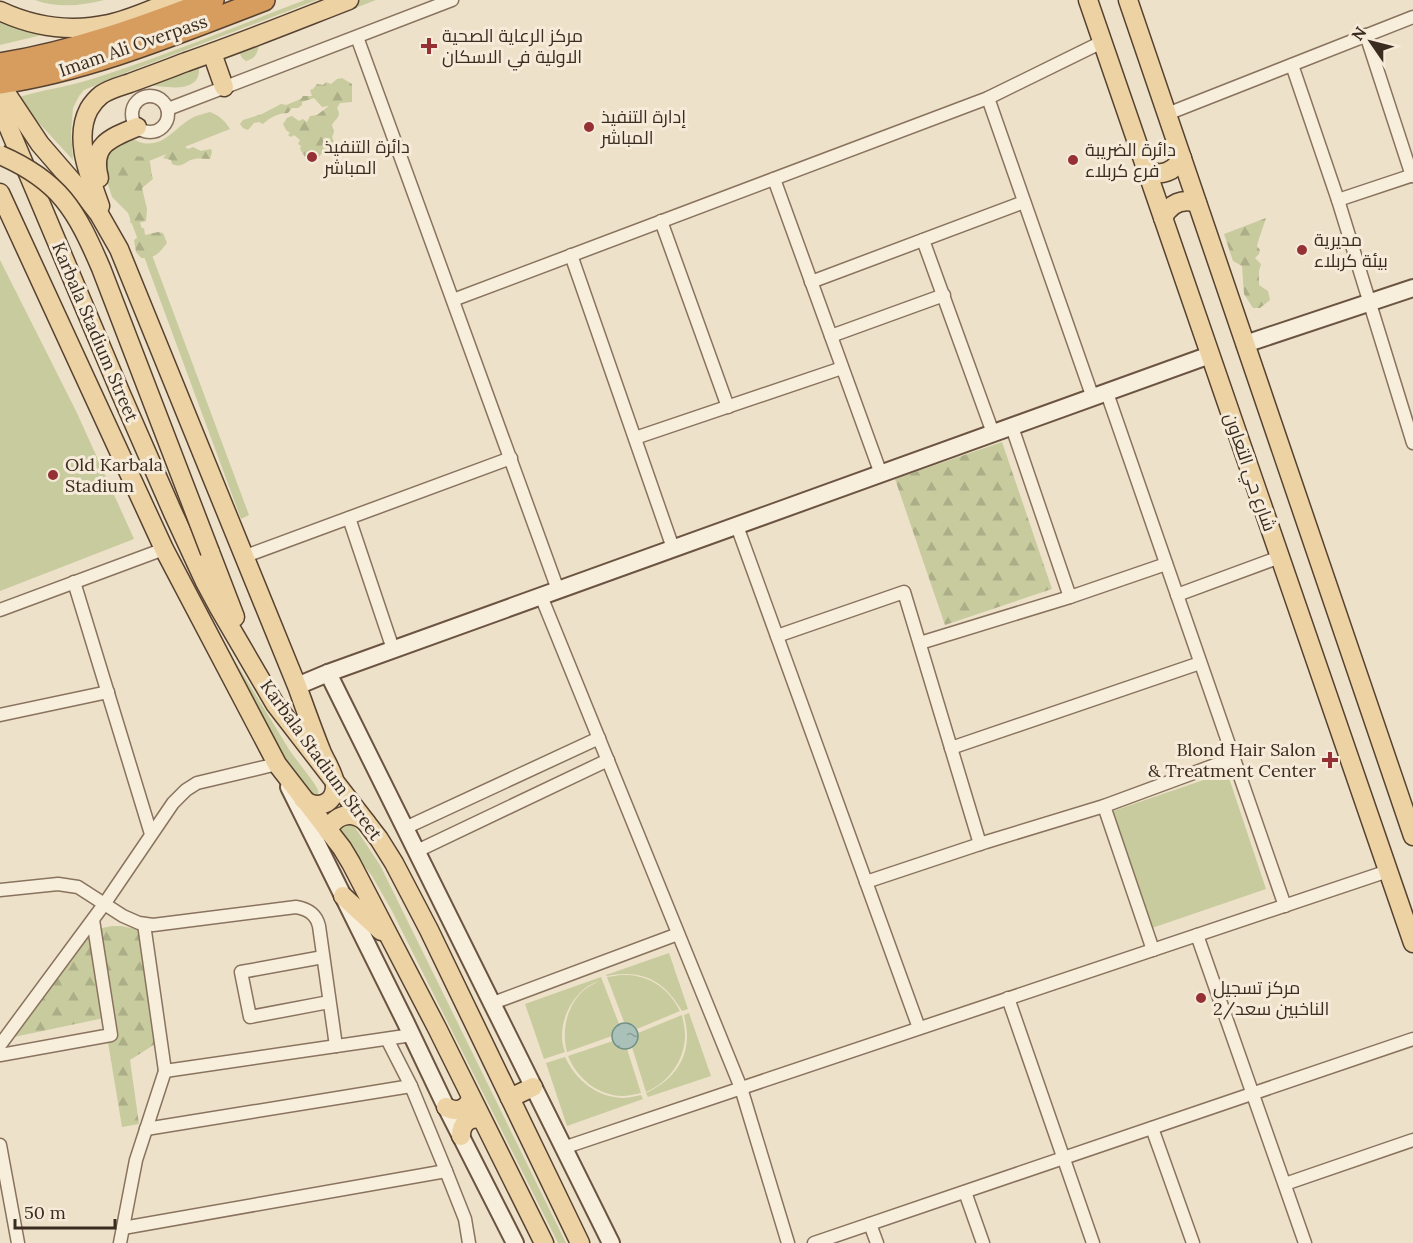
<svg xmlns="http://www.w3.org/2000/svg" width="1413" height="1243" font-family="Lora,Cairo,serif">
<defs>
<pattern id="forest-firs" width="22" height="20" patternUnits="userSpaceOnUse" patternTransform="scale(1.5)"><rect width="22" height="20" fill="#c7cb9d"/><path d="M5 1l3.5 6h-7zM16 11l3.5 6h-7z" fill="#acae87"/></pattern>
<pattern id="water-ripples" width="26" height="14" patternUnits="userSpaceOnUse" patternTransform="scale(1.5)"><rect width="26" height="14" fill="#a9c1b9"/><path d="M2 4q2-2 4 0t4 0M15 11q2-2 4 0t4 0" fill="none" stroke="#8b9d96"/></pattern>
</defs>
<rect width="100%" height="100%" fill="#ede1c9"/>
<g fill="#c7cb9d">
<path d="M35,0H104C81,6 56,8 35,0Z"/>
<path d="M305,0H317L125,73L84,90L79,96L73,108L71,132L73,160L16,98C41,90 67,87 92,79C164,56 234,27 305,0Z"/>
<path d="M361,0H376L259,45C257,54 256,58 246,61L242,58L240,54L243,49L299,24Z"/>
<polygon points="0,17 50,33 0,45"/>
<path d="M195,67L199,69C200,94 165,87 149,85Z"/>
<path d="M210,112C220,116 224,120 230,129L121,172L249,515L241,519L128,213L112,197L101,163L104,151L129,138C134,139 138,142 143,143C165,147 175,127 192,118C197,115 204,114 210,112Z"/>
<polygon points="0,260 76,411 134,539 0,591"/>
<polygon points="235,661 290,751 314,783 318,790 319,801 300,789"/>
<polygon points="1227,772 1266,889 1152,928 1113,811"/>
<polygon points="338,822 352,823 380,865 566,1243 558,1243 392,911 372,876 338,833"/>
<path d="M669,953L688,1009L682,1011C664,980 642,969 606,976V975Z"/>
<path d="M621,975C627,975 634,975 640,977C658,981 672,995 680,1011L637,1029L634,1025L624,1022L607,977Z"/>
<path d="M601,977L619,1024L615,1026L612,1036L567,1052C561,1031 567,1005 584,990C589,986 596,983 600,980C594,983 587,986 583,990C566,1005 557,1031 565,1052L544,1059L525,1004Z"/>
<path d="M689,1013L711,1076L648,1097L646,1093C670,1082 688,1062 687,1034C687,1028 685,1021 684,1015Z"/>
<path d="M682,1015C683,1021 685,1028 685,1035C685,1060 669,1082 646,1092L632,1047C636,1044 638,1039 638,1033Z"/>
<path d="M613,1041C616,1046 621,1049 627,1049L641,1093C635,1094 628,1096 622,1096C597,1095 577,1078 568,1056Z"/>
<path d="M565,1057C575,1079 596,1097 622,1098C628,1098 635,1096 641,1095L643,1099L567,1126L546,1063Z"/>
</g>
<g fill="url(#forest-firs)">
<path d="M342,78L352,84V102L340,103L337,108C342,117 336,118 332,125L334,132L332,137L337,149L329,155L321,154L317,160H312L308,156L305,157L300,149L301,146L298,144L300,140L294,135L291,137L288,135L290,133L286,130L283,124L287,118L292,116L299,121L303,119L307,122L310,116L317,115L329,106L322,107L314,98L302,102V105L298,108H292L288,113C278,113 271,117 263,124L259,122L254,123L248,130L243,128L240,124L243,120L262,114L281,104L286,105L301,99L303,96H312L310,90L313,89L317,84L323,85L326,82L331,84L337,79Z"/>
<path d="M182,144L188,149L193,147L201,151L211,149L212,152L210,159C205,159 200,158 195,159C185,160 184,169 172,164L171,160L163,158L171,149Z"/>
<path d="M132,156C156,157 148,161 153,179L142,188L147,209L146,221L138,223H130L133,209L119,179L115,175L119,168L120,161L125,157Z"/>
<path d="M1266,218C1263,227 1259,238 1257,246L1260,250L1259,254L1255,258L1261,264L1259,271V285L1268,291L1270,300L1260,308H1253L1244,294L1242,266L1233,261L1224,234Z"/>
<path d="M144,228L145,235L158,232L163,233L167,243C158,254 156,258 141,258L136,252L134,240L140,236V229Z"/>
<polygon points="1002,442 1052,589 945,625 895,479"/>
<polygon points="112,926 121,926 141,930 160,1041 130,1060 139,1124 122,1127 104,1018 14,1037 88,931"/>
</g>
<circle fill="url(#water-ripples)" stroke="#709087" stroke-width="1.5" cx="625" cy="1036" r="13"/>
<g fill="none" stroke-linecap="round" stroke-linejoin="round">
<g stroke="#89735e" stroke-width="15">
<g id="street">
<polyline points="1366,35 1412,176"/>
<polyline points="357,37 558,590"/>
<polyline points="1292,65 1338,200 1413,443"/>
<circle cx="150" cy="114" r="18"/>
<polyline points="988,98 1093,398"/>
<polyline points="168,109 452,0"/>
<polyline points="1167,114 1413,17"/>
<polyline points="774,179 881,474"/>
<polyline points="1338,200 1413,175"/>
<polyline points="661,221 728,407"/>
<polyline points="923,240 993,433"/>
<polyline points="571,255 673,548"/>
<polyline points="811,282 1024,202"/>
<polyline points="453,300 988,98 1102,42"/>
<polyline points="831,336 944,295"/>
<polyline points="1107,393 1285,906"/>
<polyline points="1012,427 1070,597"/>
<polyline points="635,438 842,368"/>
<polyline points="349,518 393,649"/>
<polyline points="737,526 919,1028"/>
<polyline points="243,557 511,458"/>
<polyline points="74,582 151,834"/>
<polyline points="1177,595 1280,557"/>
<polyline points="541,596 741,1088 788,1243"/>
<polyline points="0,610 164,549"/>
<polyline points="777,636 904,592 980,844"/>
<polyline points="920,643 1070,597 1166,564"/>
<polyline points="0,715 108,692"/>
<polyline points="951,748 1200,663"/>
<polyline points="1104,806 1153,950"/>
<polyline points="405,828 599,738"/>
<polyline points="417,851 608,760"/>
<polyline points="866,882 986,842 1104,806 1234,758"/>
<path d="M0,890L58,884L78,887L123,916L139,923L153,925L296,907C308,909 316,914 319,926L336,1046"/>
<polyline points="1197,935 1305,1243"/>
<polyline points="323,957 241,972 250,1017 329,1002"/>
<polyline points="1008,998 1093,1243"/>
<polyline points="493,1003 678,934"/>
<polyline points="387,1039 411,1086 446,1171 465,1219 469,1243"/>
<polyline points="0,1045 105,903 173,803 186,790 197,783 277,764"/>
<polyline points="0,1055 111,1035 93,920"/>
<polyline points="165,1071 412,1035"/>
<polyline points="1152,1128 1193,1243"/>
<polyline points="146,1129 411,1086"/>
<polyline points="0,1145 18,1243"/>
<polyline points="563,1148 1388,871"/>
<polyline points="1285,1184 1413,1140"/>
<polyline points="965,1192 983,1243"/>
<polyline points="870,1224 877,1243"/>
<polyline points="123,1228 446,1171"/>
<polyline points="120,1243 136,1160 165,1071 144,924"/>
<polyline points="814,1243 1413,1039"/>
</g>
</g>
<g stroke="#6b5441" stroke-width="20">
<g id="secondary">
<polyline points="1245,344 1413,288"/>
<polyline points="328,673 611,1243"/>
<polyline points="297,686 328,673 1210,355"/>
<polyline points="289,787 405,1021 446,1107 515,1243"/>
</g>
</g>
<g stroke="#574232" stroke-width="21">
<g id="primary">
<polyline points="1088,0 1413,943"/>
<polyline points="1128,0 1413,836"/>
<path d="M0,11C34,27 72,32 109,24C132,19 154,8 176,0"/>
<polyline points="212,53 224,87"/>
<path d="M0,84L40,144L85,196L99,214L119,249L297,686C305,708 313,731 322,753C326,762 334,774 335,784C336,804 317,811 303,799"/>
<polyline points="0,107 121,394 173,513 205,582 219,608 275,704 379,839 394,863 429,930 580,1243"/>
<path d="M1147,170C1161,177 1174,172 1182,158"/>
<path d="M99,178C90,145 110,138 137,127"/>
<polyline points="0,193 164,549 277,764 342,848 351,863 437,1028 544,1243"/>
<path d="M100,206C90,177 73,139 89,109C92,104 96,99 101,95C109,89 121,86 130,83C149,76 168,69 186,62C241,43 295,21 349,0"/>
<path d="M1163,218C1170,203 1182,198 1197,203"/>
<polyline points="210,552 235,617"/>
<path d="M328,831C335,814 352,810 366,822"/>
<polyline points="343,896 381,931"/>
<polyline points="510,1098 533,1087"/>
<path d="M446,1107C456,1113 467,1110 471,1098"/>
<path d="M461,1136C461,1123 469,1117 481,1119"/>
</g>
</g>
<g stroke="#574232" stroke-width="24">
<g id="highway">
<path d="M0,64C74,52 143,27 213,0"/>
<path d="M0,83C93,69 177,33 264,0"/>
</g>
</g>
<use href="#street" stroke="#f8eedc" stroke-width="12"/>
<use href="#secondary" stroke="#f8eedc" stroke-width="16"/>
<use href="#primary" stroke="#edd3a3" stroke-width="18"/>
<use href="#highway" stroke="#d79d5f" stroke-width="21"/>
<g stroke="#574232" stroke-width="21" stroke-linecap="butt">
<path id="primary-bridge" d="M0,155C60,181 76,210 101,268L210,552"/>
</g>
<use href="#primary-bridge" stroke="#edd3a3" stroke-width="18"/>
</g>
<g fill="#953135" stroke="#f5ebd8" stroke-width="2">
<path d="M426 37h6v6h6v6h-6v6h-6v-6h-6v-6h6z"/>
<circle cx="589" cy="127" r="6"/>
<circle cx="312" cy="157" r="6"/>
<circle cx="1073" cy="160" r="6"/>
<circle cx="1302" cy="250" r="6"/>
<circle cx="53" cy="475" r="6"/>
<path d="M1327 751h6v6h6v6h-6v6h-6v-6h-6v-6h6z"/>
<circle cx="1201" cy="998" r="6"/>
</g>
<g text-anchor="middle" stroke-width="6" stroke-linejoin="round" paint-order="stroke">
<g font-size="18" fill="#3a2c21" stroke="#f5ebd8" text-anchor="start">
<text x="442" y="42">مركز الرعاية الصحية<tspan x="442" dy="21">الاولية في الاسكان</tspan></text>
<text x="601" y="123">إدارة التنفيذ<tspan x="601" dy="21">المباشر</tspan></text>
<text x="324" y="153">دائرة التنفيذ<tspan x="324" dy="21">المباشر</tspan></text>
<text x="1085" y="156">دائرة الضريبة<tspan x="1085" dy="21">فرع كربلاء</tspan></text>
<text x="1314" y="246">مديرية<tspan x="1314" dy="21">بيئة كربلاء</tspan></text>
<text x="65" y="471">Old Karbala<tspan x="65" dy="21">Stadium</tspan></text>
<text x="1316" y="756" text-anchor="end">Blond Hair Salon<tspan x="1316" dy="21">&amp; Treatment Center</tspan></text>
<text x="1213" y="994">مركز تسجيل<tspan x="1213" dy="21">الناخبين سعد/2</tspan></text>
</g>
<g font-size="18" fill="#3a2c21" stroke="#f5ebd8">
<text transform="translate(133 46) rotate(-19)" y="6">Imam Ali Overpass</text>
<text transform="translate(95 332) rotate(67)" y="6">Karbala Stadium Street</text>
<text transform="translate(1250 472) rotate(71)" y="6">شارع حي التعاون</text>
<text transform="translate(321 760) rotate(54)" y="6">Karbala Stadium Street</text>
</g>
</g>
<g transform="translate(1371 42) rotate(305)" stroke="#f5ebd8" stroke-width="4.5" paint-order="stroke">
<path d="M0-4.5L10 22L0 15L-10 22Z" fill="#3a2c21"/>
<text y="-9" font-size="16" font-weight="bold" text-anchor="middle" fill="#3a2c21">N</text>
</g>
<path d="M15 1219v9h100v-9" fill="none" stroke="#3a2c21" stroke-width="3"/>
<text x="24" y="1219" font-size="18" fill="#3a2c21" stroke="#f5ebd8" stroke-width="4.5" paint-order="stroke">50 m</text>
</svg>
